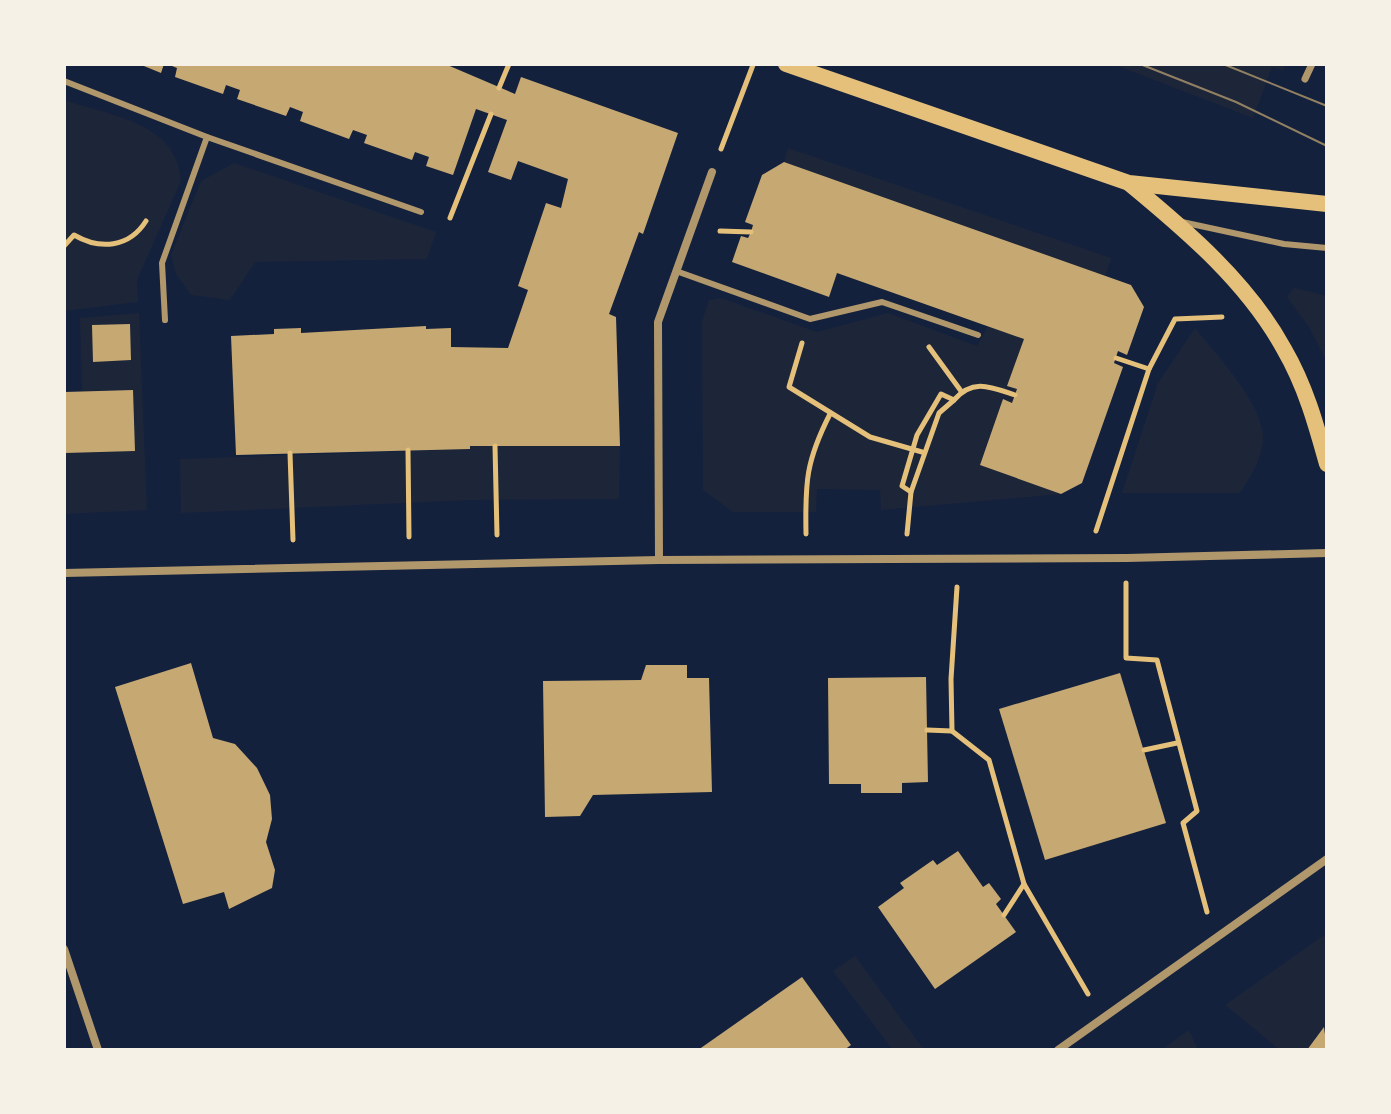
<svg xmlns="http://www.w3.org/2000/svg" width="1391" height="1114" font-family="'Golos Text',sans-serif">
<rect width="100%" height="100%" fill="#14213d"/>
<g fill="#1d2539">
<polygon points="1113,64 1286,64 1283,70 1272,67 1253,118"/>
<path d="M64,100C111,116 177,122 181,181L137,280L138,302L64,311Z"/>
<polygon points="788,148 1111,258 1105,276 784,162"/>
<polygon points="234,163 436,232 427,259 255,262 230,300 191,295 176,274 171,255 201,181"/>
<polygon points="1294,288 1327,296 1327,362 1309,327 1287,297"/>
<polygon points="721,298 817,332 888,313 977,346 988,326 1024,339 1008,386 1017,389 1012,403 1003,400 980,464 1061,494 881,510 880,490 817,489 816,512 733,512 703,490 702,322 709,300"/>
<polygon points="139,313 147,510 64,514 64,400 65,453 134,451 133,390 82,391 80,318"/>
<path d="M1195,328C1215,353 1267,408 1263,441C1261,461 1250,477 1240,493H1122L1158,383Z"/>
<polygon points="470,446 620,446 619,499 470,500 181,513 180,459 470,449"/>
<polygon points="1327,933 1327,1030 1324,1028 1307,1050 1280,1050 1225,1005"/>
<polygon points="855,956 924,1050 893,1050 833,971"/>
<polygon points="1189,1030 1198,1050 1161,1050"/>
</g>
<g fill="#c6a872">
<polygon points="139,64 164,64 161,73"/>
<polygon points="167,64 445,64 515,94 521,77 678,133 643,234 639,232 609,314 616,317 620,446 470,446 470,449 236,455 231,336 274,334 274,329 301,328 301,333 426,326 426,329 451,328 451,347 508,348 528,290 518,286 546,203 561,208 568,179 518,161 511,180 488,172 507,120 476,109 453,175 426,166 429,157 415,152 412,160 364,143 367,135 353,130 349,139 300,121 303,112 290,107 286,116 237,99 240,90 226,85 223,94 175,77 177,68"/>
<polygon points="784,162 1131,285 1144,307 1127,355 1118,351 1114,363 1123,367 1082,483 1061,494 980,465 1003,399 1012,403 1017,389 1007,386 1024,339 837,273 829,297 732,262 741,236 748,238 751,232 753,225 745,222 762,175"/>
<polygon points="130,324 131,360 93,362 92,325"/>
<polygon points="133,390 135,451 65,453 64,392"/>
<polygon points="191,663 213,738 235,744 257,768 270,795 272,819 266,842 275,870 272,888 229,909 224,892 183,904 115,687"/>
<polygon points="646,665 687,665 687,678 709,678 712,792 593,795 580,816 545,817 543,681 641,680"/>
<polygon points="1120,673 1166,823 1045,860 999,709"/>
<polygon points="926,677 928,782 902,783 902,793 861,793 861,784 829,784 828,678"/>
<polygon points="958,851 983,887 989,883 1001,899 996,904 1016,932 935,989 878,907 904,888 900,883 933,860 937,865"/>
<polygon points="802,977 851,1045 844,1050 698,1050"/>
<polygon points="1324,1027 1327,1050 1307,1050"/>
</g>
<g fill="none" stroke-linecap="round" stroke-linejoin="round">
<g stroke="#e5c07b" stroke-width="5">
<polyline points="499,88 509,64"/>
<polyline points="721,149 753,65"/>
<polyline points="450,218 491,114"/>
<polyline points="720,231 751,232"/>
<path d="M64,246L74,235C100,250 129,248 146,221"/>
<polyline points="802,343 789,387 870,437 922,452"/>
<polyline points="929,347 961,391"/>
<polyline points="1116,358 1149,369"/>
<polyline points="495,446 497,535"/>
<polyline points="408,450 409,537"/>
<polyline points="290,453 293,540"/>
<polyline points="911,492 939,413 954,400"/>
<polyline points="1096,531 1149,369 1175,319 1222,317"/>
<path d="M806,534C805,482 806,461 830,414"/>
<path d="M907,534L911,492L902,486L917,435L941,394L954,400C973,378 991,387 1015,395"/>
<polyline points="1126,583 1126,658 1157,660 1197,811 1183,823 1207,912"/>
<polyline points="957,587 951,679 952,731 989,760 1024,884 1004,915"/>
<polyline points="927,730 952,731"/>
<polyline points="1144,750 1177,743"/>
<polyline points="1024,884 1088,994"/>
</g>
<g stroke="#b1986c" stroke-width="6">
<polyline points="64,81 207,137 421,212"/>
<polyline points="1182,222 1284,244 1327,248"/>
<polyline points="676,271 810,319 882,302 978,335"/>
<polyline points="165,320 162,263 207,137"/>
</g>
<polyline stroke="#b1986c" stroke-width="7" points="1305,79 1312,64"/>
<g stroke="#b1986c" stroke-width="8">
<polyline points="659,560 658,322 712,172"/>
<polyline points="64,573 659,560 1127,558 1327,553"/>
<polyline points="64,949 98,1050"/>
<polyline points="1058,1050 1327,859"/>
</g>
<g stroke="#e5c07b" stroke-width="16">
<polyline points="786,64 1129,183 1327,204"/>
<path d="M1130,184C1187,231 1248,283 1284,349C1305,385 1316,424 1327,464"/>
</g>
<g stroke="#918062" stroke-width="2">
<polyline points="1140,64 1236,102 1327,146"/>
<polyline points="1223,64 1327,106"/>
</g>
</g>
<rect width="1391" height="1114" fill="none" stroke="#f6f1e7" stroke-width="132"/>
</svg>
